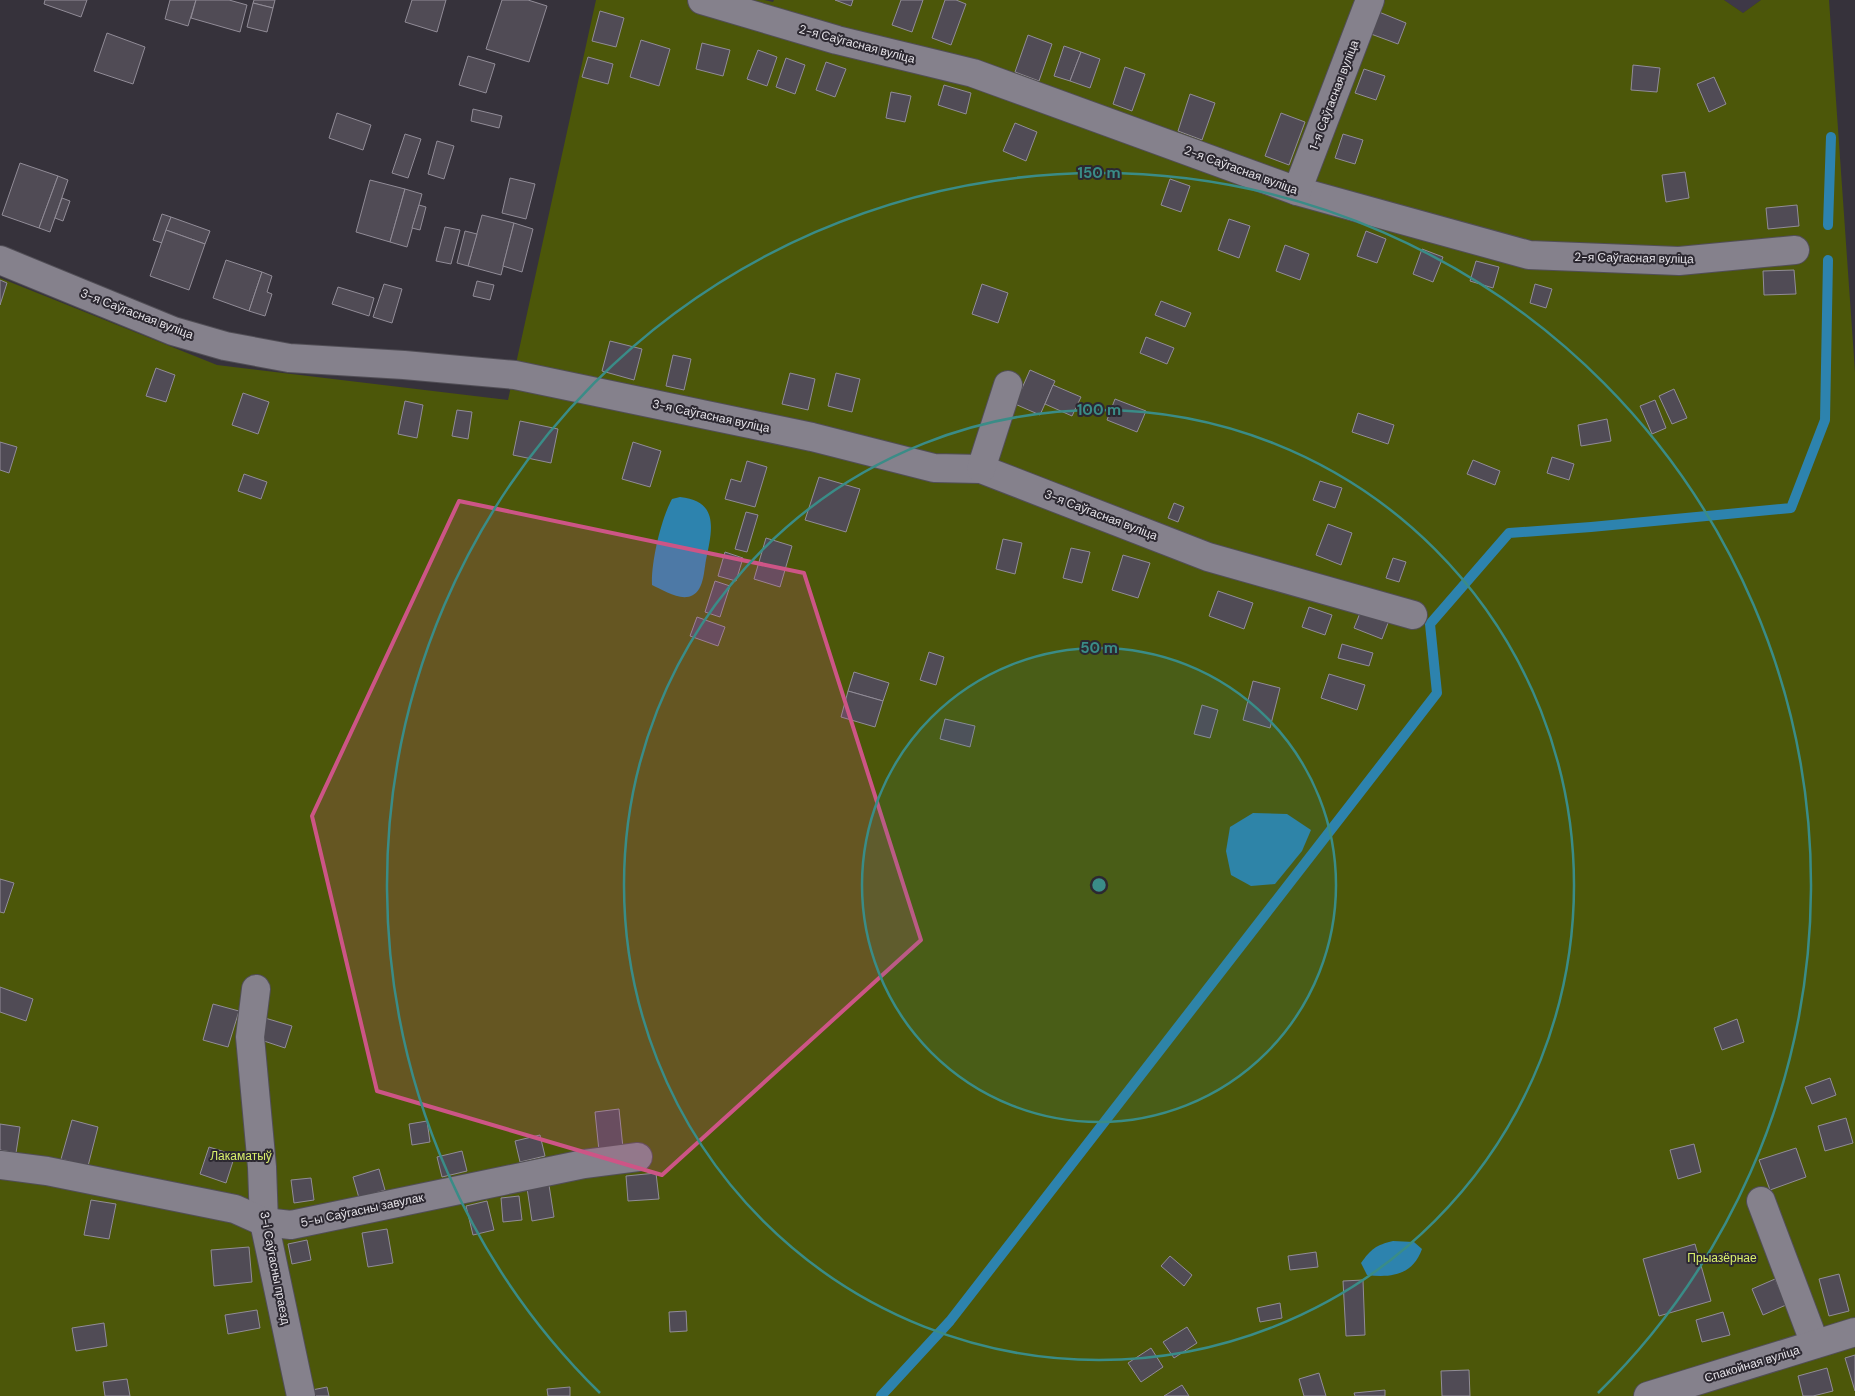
<svg xmlns="http://www.w3.org/2000/svg" width="1855" height="1396" font-family="'DM Sans',sans-serif">
<rect width="100%" height="100%" fill="#36323b"/>
<polygon fill="#3e3847" points="1724,0 1761,0 1743,13"/>
<polygon fill="#4c5709" points="596,0 764,0 773,2 774,0 1724,0 1743,13 1761,0 1829,0 1855,372 1855,1396 0,1396 0,278 217,365 508,400"/>
<g fill="#2d83ae">
<path d="M680,497C720,501 712,531 706,560C704,570 704,589 693,595C681,602 663,590 652,585C651,562 661,519 672,499Z"/>
<polygon points="1253,813 1287,814 1311,830 1302,851 1275,884 1251,886 1231,875 1226,851 1230,827"/>
<path d="M1393,1241L1414,1242L1422,1249C1413,1275 1391,1278 1367,1275L1361,1263C1371,1249 1376,1245 1393,1241Z"/>
</g>
<g fill="none" stroke-linecap="round" stroke-linejoin="round">
<g stroke="#2d83ae" stroke-width="10">
<polyline points="1828,225 1831,137"/>
<polyline points="881,1396 950,1321 1437,693 1430,624 1509,533 1591,527 1791,508 1825,420 1828,260"/>
</g>
</g>
<g fill="#504b55" stroke="#918c97">
<polygon points="45,0 87,0 81,17 44,4"/>
<polygon points="170,0 196,0 188,26 165,19"/>
<polygon points="196,0 229,0 247,5 240,32 191,18"/>
<polygon points="254,0 275,0 273,8 253,3"/>
<polygon points="412,0 446,0 437,32 405,22"/>
<polygon points="502,0 528,0 547,6 529,62 486,49"/>
<polygon points="835,0 853,0 851,6"/>
<polygon points="901,0 923,0 912,32 892,25"/>
<polygon points="945,0 956,0 966,4 951,45 932,38"/>
<polygon points="253,3 273,8 267,32 247,27"/>
<polygon points="600,11 624,18 616,47 592,41"/>
<polygon points="1379,12 1406,23 1398,44 1371,34"/>
<polygon points="107,33 145,47 133,84 94,71"/>
<polygon points="1028,35 1052,44 1039,81 1015,72"/>
<polygon points="641,40 670,49 659,86 630,77"/>
<polygon points="702,43 730,50 723,76 696,69"/>
<polygon points="1064,46 1081,52 1070,81 1054,76"/>
<polygon points="758,50 777,57 767,86 747,79"/>
<polygon points="1081,52 1100,59 1090,88 1070,81"/>
<polygon points="468,56 495,64 486,93 459,85"/>
<polygon points="588,57 613,64 608,84 582,77"/>
<polygon points="786,58 805,65 795,94 776,87"/>
<polygon points="826,62 846,69 835,97 816,90"/>
<polygon points="1633,65 1660,68 1657,92 1631,90"/>
<polygon points="1125,67 1145,74 1132,111 1113,104"/>
<polygon points="1364,69 1385,76 1376,100 1355,93"/>
<polygon points="1714,77 1726,104 1709,112 1697,84"/>
<polygon points="944,85 971,93 966,114 938,105"/>
<polygon points="891,92 911,96 905,122 886,118"/>
<polygon points="1190,94 1215,103 1202,140 1178,131"/>
<polygon points="473,109 502,116 499,128 471,121"/>
<polygon points="337,113 371,125 363,150 329,138"/>
<polygon points="1281,113 1305,122 1289,165 1265,156"/>
<polygon points="1015,123 1037,132 1026,161 1003,151"/>
<polygon points="405,134 421,139 408,178 392,173"/>
<polygon points="1343,134 1363,140 1355,164 1335,158"/>
<polygon points="437,141 454,146 444,179 428,174"/>
<polygon points="20,163 58,176 39,228 2,215"/>
<polygon points="1685,172 1689,198 1666,202 1662,175"/>
<polygon points="58,176 68,180 50,232 39,228"/>
<polygon points="510,178 535,184 526,219 502,213"/>
<polygon points="1170,179 1190,186 1181,212 1161,205"/>
<polygon points="370,180 405,189 390,242 356,232"/>
<polygon points="405,189 422,194 407,247 390,242"/>
<polygon points="62,198 70,201 63,221 55,218"/>
<polygon points="419,205 426,207 420,230 412,228"/>
<polygon points="1797,205 1799,226 1768,229 1766,208"/>
<polygon points="162,214 171,217 162,243 153,240"/>
<polygon points="482,215 514,223 501,275 468,266"/>
<polygon points="171,217 210,231 205,244 166,230"/>
<polygon points="1229,219 1250,226 1239,258 1218,250"/>
<polygon points="514,223 533,229 522,272 503,266"/>
<polygon points="445,227 460,230 451,264 436,261"/>
<polygon points="166,230 205,244 189,290 150,276"/>
<polygon points="465,231 477,234 468,266 457,263"/>
<polygon points="1366,231 1386,239 1377,263 1357,256"/>
<polygon points="1285,245 1309,254 1300,280 1276,271"/>
<polygon points="1422,249 1443,257 1433,282 1413,274"/>
<polygon points="226,260 262,272 249,311 213,298"/>
<polygon points="1476,261 1499,267 1493,288 1470,281"/>
<polygon points="1794,270 1796,294 1764,295 1763,271"/>
<polygon points="262,272 272,276 267,292 272,294 265,316 249,311"/>
<polygon points="0,280 7,283 0,305"/>
<polygon points="477,281 494,285 490,300 473,296"/>
<polygon points="384,284 402,289 392,323 373,317"/>
<polygon points="982,284 1008,293 998,323 972,314"/>
<polygon points="1535,284 1552,289 1546,308 1530,303"/>
<polygon points="338,287 374,298 369,316 332,304"/>
<polygon points="1161,301 1191,313 1185,327 1155,315"/>
<polygon points="1146,337 1174,348 1167,364 1140,353"/>
<polygon points="610,341 642,349 634,380 602,371"/>
<polygon points="673,355 691,359 684,390 666,386"/>
<polygon points="156,368 175,375 166,402 146,396"/>
<polygon points="1030,370 1055,381 1040,415 1015,404"/>
<polygon points="790,373 815,379 808,410 782,404"/>
<polygon points="836,373 860,379 852,412 828,406"/>
<polygon points="1053,385 1081,397 1072,416 1045,404"/>
<polygon points="1674,389 1687,418 1672,424 1659,396"/>
<polygon points="243,393 269,402 258,434 232,425"/>
<polygon points="1115,399 1146,411 1137,432 1107,420"/>
<polygon points="1655,400 1666,428 1652,434 1640,406"/>
<polygon points="405,401 423,405 417,438 398,434"/>
<polygon points="457,410 472,412 468,439 452,436"/>
<polygon points="1358,413 1394,425 1388,444 1352,432"/>
<polygon points="1607,419 1611,441 1581,446 1578,425"/>
<polygon points="520,421 558,429 551,463 513,455"/>
<polygon points="0,442 17,447 9,473 0,470"/>
<polygon points="633,442 661,451 650,487 622,479"/>
<polygon points="1552,457 1574,464 1569,480 1547,473"/>
<polygon points="1473,460 1500,471 1495,485 1467,474"/>
<polygon points="747,461 767,467 755,507 725,499 731,479 741,482"/>
<polygon points="244,474 267,482 261,499 238,491"/>
<polygon points="819,477 860,489 846,532 805,520"/>
<polygon points="1320,481 1342,488 1335,508 1313,500"/>
<polygon points="1174,503 1184,507 1178,522 1168,518"/>
<polygon points="746,512 758,515 747,552 735,549"/>
<polygon points="1328,524 1352,533 1341,565 1316,555"/>
<polygon points="766,538 792,546 780,587 754,579"/>
<polygon points="1003,539 1022,543 1015,574 996,569"/>
<polygon points="1071,548 1090,552 1082,583 1063,578"/>
<polygon points="725,552 743,558 736,581 718,576"/>
<polygon points="1123,555 1150,563 1138,598 1112,590"/>
<polygon points="1393,558 1406,562 1399,582 1386,578"/>
<polygon points="715,581 730,586 720,617 705,612"/>
<polygon points="1218,591 1253,603 1244,629 1209,616"/>
<polygon points="1309,607 1332,615 1325,635 1302,627"/>
<polygon points="1360,613 1388,623 1382,639 1354,628"/>
<polygon points="697,617 725,627 718,646 690,636"/>
<polygon points="1342,644 1373,653 1369,666 1338,658"/>
<polygon points="929,652 944,657 936,685 920,680"/>
<polygon points="854,672 889,683 883,701 848,691"/>
<polygon points="1329,674 1365,685 1357,710 1321,698"/>
<polygon points="1253,681 1280,688 1270,728 1243,720"/>
<polygon points="848,691 883,701 875,727 841,717"/>
<polygon points="1202,705 1218,710 1210,738 1194,734"/>
<polygon points="945,719 975,726 970,747 940,739"/>
<polygon points="0,879 14,883 4,913 0,912"/>
<polygon points="0,987 33,999 26,1021 0,1012"/>
<polygon points="213,1004 239,1011 228,1047 203,1040"/>
<polygon points="265,1018 292,1026 285,1048 258,1039"/>
<polygon points="1737,1019 1744,1042 1722,1050 1714,1028"/>
<polygon points="1830,1078 1836,1095 1812,1104 1805,1087"/>
<polygon points="619,1109 623,1148 599,1151 595,1112"/>
<polygon points="1846,1118 1853,1143 1825,1151 1818,1126"/>
<polygon points="72,1120 98,1127 88,1166 61,1159"/>
<polygon points="427,1121 430,1142 412,1145 409,1124"/>
<polygon points="0,1124 20,1127 16,1153 0,1150"/>
<polygon points="540,1135 545,1156 520,1162 515,1141"/>
<polygon points="1694,1144 1701,1172 1678,1179 1670,1150"/>
<polygon points="209,1147 235,1155 226,1183 200,1174"/>
<polygon points="1796,1148 1806,1177 1770,1190 1759,1160"/>
<polygon points="462,1151 467,1171 442,1177 437,1157"/>
<polygon points="379,1169 385,1190 359,1198 353,1177"/>
<polygon points="656,1173 659,1199 628,1201 626,1176"/>
<polygon points="311,1178 314,1200 294,1203 291,1180"/>
<polygon points="549,1185 554,1217 532,1221 527,1188"/>
<polygon points="519,1196 522,1220 503,1222 501,1198"/>
<polygon points="91,1200 116,1204 109,1239 84,1235"/>
<polygon points="487,1201 494,1230 473,1235 466,1206"/>
<polygon points="387,1229 393,1263 368,1267 362,1233"/>
<polygon points="307,1240 311,1260 292,1264 288,1244"/>
<polygon points="1695,1244 1711,1301 1659,1316 1643,1259"/>
<polygon points="249,1247 252,1282 214,1286 211,1250"/>
<polygon points="1316,1252 1318,1267 1290,1270 1288,1256"/>
<polygon points="1170,1256 1192,1275 1184,1286 1161,1266"/>
<polygon points="1839,1274 1849,1311 1829,1316 1819,1279"/>
<polygon points="1775,1279 1786,1305 1763,1315 1752,1289"/>
<polygon points="1363,1280 1365,1335 1346,1336 1343,1281"/>
<polygon points="1280,1303 1282,1318 1260,1322 1257,1308"/>
<polygon points="257,1310 260,1328 228,1334 225,1315"/>
<polygon points="686,1311 687,1331 670,1332 669,1312"/>
<polygon points="1723,1312 1730,1335 1702,1342 1696,1320"/>
<polygon points="104,1323 107,1346 76,1351 72,1328"/>
<polygon points="1187,1327 1197,1343 1174,1358 1163,1342"/>
<polygon points="1151,1348 1163,1367 1141,1382 1128,1363"/>
<polygon points="1855,1355 1855,1391 1845,1358"/>
<polygon points="1827,1368 1833,1391 1813,1396 1803,1396 1798,1376"/>
<polygon points="1469,1370 1470,1396 1442,1396 1441,1371"/>
<polygon points="1319,1373 1326,1396 1304,1396 1299,1379"/>
<polygon points="127,1379 130,1396 105,1396 103,1382"/>
<polygon points="1182,1385 1189,1396 1164,1396"/>
<polygon points="327,1387 329,1396 308,1396 307,1391"/>
<polygon points="570,1387 570,1396 548,1396 547,1389"/>
<polygon points="1385,1390 1385,1396 1355,1396 1354,1393"/>
</g>
<g fill="none" stroke-linecap="round" stroke-linejoin="round">
<g stroke="#514e56" stroke-width="30">
<g id="minor">
<polyline points="702,0 837,40 973,73 1297,191 1529,255 1679,261 1795,250"/>
<polyline points="1297,191 1370,0"/>
<polyline points="0,260 173,331 225,346 289,358 404,365 515,375 812,437 934,468 981,469 1208,557 1413,615"/>
<polyline points="981,469 1008,385"/>
<polyline points="256,989 250,1037 262,1167 264,1222 301,1396"/>
<polyline points="0,1165 47,1171 235,1209 264,1222 291,1225 584,1164 638,1157"/>
<polyline points="1761,1201 1815,1344"/>
<polyline points="1648,1396 1855,1332"/>
</g>
</g>
<use href="#minor" stroke="#85818c" stroke-width="28"/>
</g>
<path fill="#cd5586" fill-opacity="0.2" stroke="#cd5586" stroke-width="4" stroke-linejoin="round" d="M459,501L804,573L921,940L662,1175L377,1091L312,816Z"/>
<circle cx="1099" cy="885" r="237" fill="#3a8c87" fill-opacity=".12"/>
<g fill="none" stroke="#3a8c87" stroke-width="2.5">
<circle cx="1099" cy="885" r="237"/>
<circle cx="1099" cy="885" r="475"/>
<path d="M600 1393A712 712 0 1 1 1598 1393"/>
</g>
<g text-anchor="middle" stroke-width="4" stroke-linejoin="round" paint-order="stroke">
<g font-size="12" fill="#e6e3e9" stroke="#2c2831">
<text transform="translate(857 44) rotate(15)" y="4">2-я Саўгасная вуліца</text>
<text transform="translate(1334 95) rotate(-69)" y="4">1-я Саўгасная вуліца</text>
<text transform="translate(1241 170) rotate(20)" y="4">2-я Саўгасная вуліца</text>
<text transform="translate(1634 258) rotate(1)" y="4">2-я Саўгасная вуліца</text>
<text transform="translate(137 314) rotate(21)" y="4">3-я Саўгасная вуліца</text>
<text transform="translate(711 416) rotate(12)" y="4">3-я Саўгасная вуліца</text>
<text transform="translate(1101 515) rotate(21)" y="4">3-я Саўгасная вуліца</text>
<text transform="translate(362 1210) rotate(-12)" y="4">5-ы Саўгасны завулак</text>
<text transform="translate(275 1268) rotate(79)" y="4">3-і Саўгасны праезд</text>
<text transform="translate(1752 1364) rotate(-17)" y="4">Спакойная вуліца</text>
</g>
<g font-size="12" fill="#d9ef6b" stroke="#2c2831">
<text x="241" y="1160">Лакаматыў</text>
<text x="1722" y="1262">Прыазёрнае</text>
</g>
</g>
<circle cx="1099" cy="885" r="8" fill="#3a8c87" stroke="#2c2831" stroke-width="2.5"/>
<g font-size="15" text-anchor="middle" font-weight="bold" fill="#3a8c87" stroke="#2c2831" stroke-width="4" stroke-linejoin="round" paint-order="stroke">
<text x="1099" y="178">150 m</text>
<text x="1099" y="415">100 m</text>
<text x="1099" y="653">50 m</text>
</g>
</svg>
